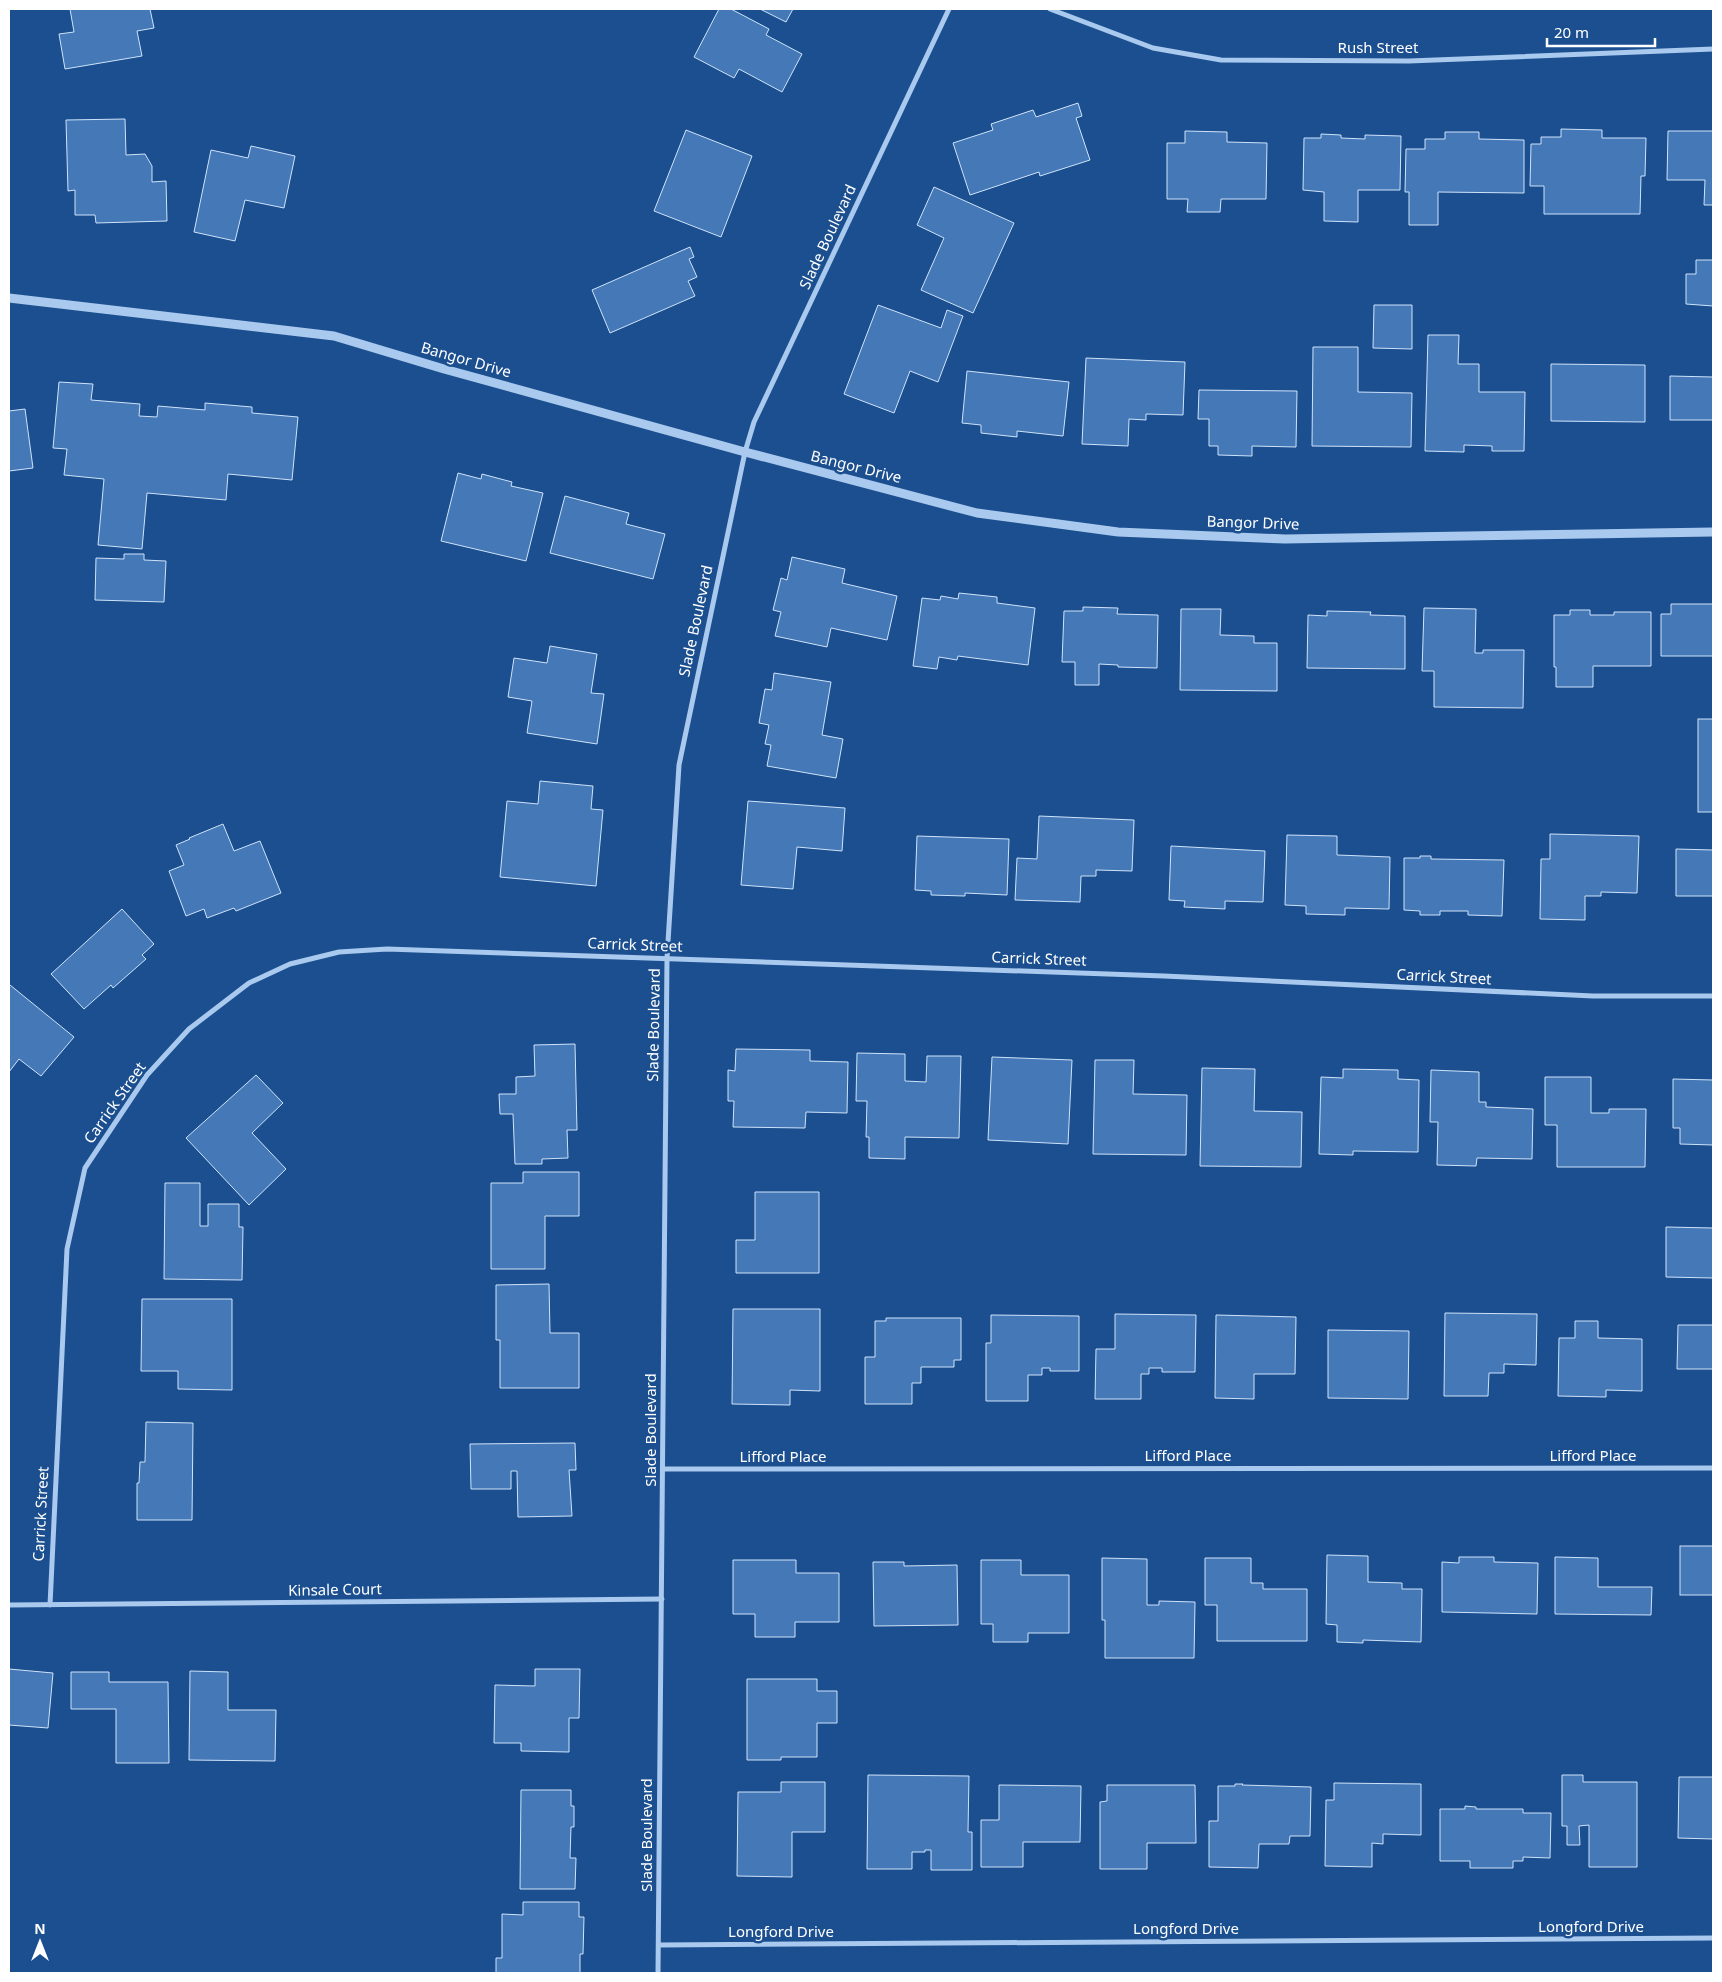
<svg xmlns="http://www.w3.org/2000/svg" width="1722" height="1982" font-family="'Noto Sans',sans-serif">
<rect width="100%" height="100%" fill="#1b4f8f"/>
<g fill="#4478b7" stroke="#cfe3fa">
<polygon points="70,9 150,9 154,28 137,31 142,56 65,69 59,34 74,32"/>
<polygon points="719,9 731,9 769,29 766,35 802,54 782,92 739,69 734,78 694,57"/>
<polygon points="760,9 793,9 786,22"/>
<polygon points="1078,103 1082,116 1076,118 1090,160 1040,176 1039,172 970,195 953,143 993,130 991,124 1033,110 1036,117"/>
<polygon points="125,119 126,155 145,154 152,166 152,182 166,181 167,221 96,223 95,215 75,215 75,190 68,191 66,120"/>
<polygon points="1561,129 1602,130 1602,138 1646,138 1645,176 1641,176 1640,214 1544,214 1544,186 1530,186 1531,144 1541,144 1541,137 1561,137"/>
<polygon points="686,130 752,156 721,237 654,211"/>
<polygon points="1185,131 1227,132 1227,142 1267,143 1266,199 1221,199 1220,212 1187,212 1188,199 1167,199 1167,143 1185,143"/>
<polygon points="1668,131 1713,131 1713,205 1704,205 1705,180 1667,180"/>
<polygon points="1445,132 1479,132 1479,139 1524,140 1524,193 1438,192 1438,225 1409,225 1409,192 1405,192 1406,149 1425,149 1425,139 1445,139"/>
<polygon points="1321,134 1341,135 1341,138 1365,139 1365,135 1401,136 1400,190 1358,190 1358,222 1324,221 1324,192 1303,190 1304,138 1321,138"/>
<polygon points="251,146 295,156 284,208 245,200 235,241 194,232 211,150 248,158"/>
<polygon points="934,187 1014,223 973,313 921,290 944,238 917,225"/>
<polygon points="690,247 694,257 689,259 697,277 688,281 695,296 610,333 592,290"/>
<polygon points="1696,260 1713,260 1713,306 1686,304 1686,274 1696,274"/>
<polygon points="878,305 941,328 947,310 963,316 938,382 910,371 894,413 844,394"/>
<polygon points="1374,305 1412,305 1412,349 1373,348"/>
<polygon points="1428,335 1459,335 1458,364 1479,364 1479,392 1525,392 1524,451 1492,451 1492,446 1464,445 1464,452 1425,451"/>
<polygon points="1313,347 1358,347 1358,392 1412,393 1411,447 1312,446"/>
<polygon points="1086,358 1185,362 1183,415 1146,414 1146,420 1129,419 1128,446 1082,444"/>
<polygon points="1551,364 1645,365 1645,422 1551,421"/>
<polygon points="967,371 1069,382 1063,436 1017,431 1017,437 981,433 981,425 962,423"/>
<polygon points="1670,376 1713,377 1713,420 1670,420"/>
<polygon points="59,382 93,384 91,400 140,404 139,416 157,417 158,406 205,410 205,403 252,407 252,413 298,417 292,480 228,474 226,500 147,493 142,549 98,545 104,479 64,475 67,449 53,448"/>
<polygon points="1199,390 1297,391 1296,447 1252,446 1252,456 1218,455 1218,446 1209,446 1209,419 1198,419"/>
<polygon points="25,409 33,468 9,471 9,411"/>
<polygon points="458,473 481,479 482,474 512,482 511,486 543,493 526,561 441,541"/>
<polygon points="565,496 629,513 626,524 665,534 653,579 550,553"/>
<polygon points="124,554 144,554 144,560 166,561 164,602 95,600 96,558 124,559"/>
<polygon points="792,557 845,569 842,583 897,596 887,640 831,628 827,647 775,636 781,612 773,610 781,578 787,580"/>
<polygon points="959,593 997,597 997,603 1035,608 1028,665 958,656 957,660 939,657 937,669 913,666 922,598 940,600 941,596 958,599"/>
<polygon points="1671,604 1713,604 1713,656 1661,656 1661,614 1671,614"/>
<polygon points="1083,607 1118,608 1117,614 1158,615 1157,668 1118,667 1118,665 1099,664 1099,685 1075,685 1075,662 1062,662 1064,611 1083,611"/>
<polygon points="1424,608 1476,609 1475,653 1483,653 1483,650 1524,650 1523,708 1434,707 1434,671 1422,671"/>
<polygon points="1181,609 1221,609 1220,635 1254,636 1254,643 1277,643 1277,691 1180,690"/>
<polygon points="1570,610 1590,610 1590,615 1614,615 1614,612 1651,612 1651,666 1593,666 1593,687 1556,687 1556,667 1554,667 1554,615 1570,615"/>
<polygon points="1327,611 1371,612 1370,615 1405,616 1405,669 1307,668 1308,615 1327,616"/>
<polygon points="550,646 597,654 591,693 604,694 597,744 527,733 532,701 508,697 514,658 547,663"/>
<polygon points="774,673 831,682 822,735 843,739 836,778 767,766 771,745 765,744 769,725 759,723 765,689 772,690"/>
<rect x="1698" y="719" width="15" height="93"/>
<polygon points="540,781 593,786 591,809 603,810 596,886 500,877 507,801 538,804"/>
<polygon points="748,801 845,808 842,851 797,847 793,889 741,885"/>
<polygon points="1039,816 1134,820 1132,871 1096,870 1096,876 1081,876 1080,902 1015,900 1017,858 1037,859"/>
<polygon points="223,824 234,851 260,841 281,893 236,911 234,908 207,918 204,909 186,916 169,871 184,865 176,845 190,839 189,838"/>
<polygon points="1550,834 1639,836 1637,893 1601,892 1601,896 1585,896 1585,920 1540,919 1541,859 1550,859"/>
<polygon points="1287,835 1337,836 1337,855 1390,857 1389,909 1345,908 1345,915 1306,914 1306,906 1285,905"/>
<polygon points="917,836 1009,839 1007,895 965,893 965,896 931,895 931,891 915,890"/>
<polygon points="1171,846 1265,851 1263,902 1225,901 1225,909 1184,907 1185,901 1169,900"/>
<polygon points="1676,849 1713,850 1713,896 1676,896"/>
<polygon points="1420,856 1431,856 1431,859 1504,860 1502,916 1468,915 1468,911 1440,911 1440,915 1420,915 1420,911 1404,910 1404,858 1420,858"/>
<polygon points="122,909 154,944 142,955 146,959 113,988 111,985 84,1009 51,974"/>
<polygon points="10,985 74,1037 41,1076 19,1059 9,1072 9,987"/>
<polygon points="575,1044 577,1130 567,1130 568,1158 542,1159 542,1164 515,1164 513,1114 500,1114 499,1094 516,1094 516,1077 535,1076 534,1045"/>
<polygon points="736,1049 810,1050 810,1061 848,1062 847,1113 806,1112 805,1128 733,1127 734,1101 728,1101 728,1070 735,1071"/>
<polygon points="857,1053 905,1054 905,1081 926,1082 927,1056 961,1056 959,1138 905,1137 905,1159 869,1158 869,1137 866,1137 867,1101 856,1101"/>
<polygon points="992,1057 1072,1060 1068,1144 988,1140"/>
<polygon points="1095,1060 1134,1060 1133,1094 1187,1095 1186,1155 1093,1154"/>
<polygon points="1202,1068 1255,1069 1254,1111 1302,1112 1301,1167 1200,1166"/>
<polygon points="1343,1069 1398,1070 1398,1079 1419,1080 1418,1152 1353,1151 1353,1155 1319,1154 1321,1077 1343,1078"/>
<polygon points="1431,1070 1479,1072 1479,1102 1486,1102 1486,1107 1533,1109 1532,1159 1477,1158 1476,1166 1437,1165 1438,1122 1430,1122"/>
<polygon points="256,1075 283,1103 252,1133 286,1169 249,1205 186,1138"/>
<polygon points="1545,1077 1591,1077 1591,1113 1609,1113 1609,1109 1646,1109 1645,1167 1557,1167 1557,1125 1545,1125"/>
<polygon points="1673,1079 1713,1080 1713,1145 1680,1144 1680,1128 1673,1128"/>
<polygon points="523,1172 579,1172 579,1216 545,1216 545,1269 491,1269 491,1183 523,1183"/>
<polygon points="165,1183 200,1183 200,1226 208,1226 208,1204 239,1204 239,1227 243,1227 242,1280 164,1279"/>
<polygon points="755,1192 819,1192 819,1273 736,1273 736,1240 755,1240"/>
<polygon points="1666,1227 1713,1228 1713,1278 1666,1277"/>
<polygon points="549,1284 550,1333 579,1333 579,1388 500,1388 500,1340 496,1340 496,1285"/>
<polygon points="142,1299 232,1299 232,1390 178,1389 178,1371 141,1371"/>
<polygon points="733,1309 820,1309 820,1391 790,1390 790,1405 732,1404"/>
<polygon points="1445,1313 1537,1314 1536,1365 1504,1364 1504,1373 1489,1373 1488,1396 1444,1396"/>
<polygon points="1115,1314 1196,1315 1195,1372 1162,1372 1162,1368 1149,1368 1149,1374 1141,1374 1141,1399 1095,1399 1096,1349 1115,1349"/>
<polygon points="991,1315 1079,1316 1079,1371 1050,1371 1050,1368 1042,1368 1042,1375 1028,1375 1028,1401 986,1401 986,1343 991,1343"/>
<polygon points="1216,1315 1296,1317 1295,1374 1254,1374 1254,1399 1215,1398"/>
<polygon points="886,1318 961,1318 961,1360 954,1360 954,1367 921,1367 921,1383 912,1383 912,1404 865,1404 865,1357 875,1357 875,1321 886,1321"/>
<polygon points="1575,1321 1598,1321 1598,1338 1642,1339 1642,1391 1606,1390 1606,1397 1558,1396 1559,1338 1575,1338"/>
<polygon points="1678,1325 1713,1325 1713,1369 1677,1369"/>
<polygon points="1328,1330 1409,1331 1408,1399 1328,1398"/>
<polygon points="146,1422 193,1423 192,1520 137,1520 137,1483 139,1483 140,1462 145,1462"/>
<polygon points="575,1443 576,1470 569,1470 572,1516 518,1517 517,1471 511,1471 511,1489 471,1489 470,1444"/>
<rect x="1680" y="1546" width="33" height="49"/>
<polygon points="1327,1555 1368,1556 1368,1582 1402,1583 1402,1589 1422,1589 1421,1642 1363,1640 1363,1643 1337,1642 1337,1625 1326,1624"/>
<polygon points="1459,1557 1494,1557 1494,1562 1538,1563 1537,1614 1442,1612 1442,1562 1459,1563"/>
<polygon points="1555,1557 1598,1558 1598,1587 1652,1587 1651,1615 1555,1614"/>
<polygon points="1102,1558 1147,1559 1147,1605 1159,1605 1159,1601 1195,1602 1194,1658 1105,1658 1105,1620 1102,1620"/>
<polygon points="1205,1558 1251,1558 1251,1583 1263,1583 1263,1589 1307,1589 1307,1641 1217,1641 1217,1605 1205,1605"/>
<polygon points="733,1560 796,1560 796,1573 839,1573 839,1622 795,1622 795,1637 755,1637 755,1614 733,1614"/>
<polygon points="981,1560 1021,1560 1021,1575 1069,1575 1069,1633 1028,1633 1028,1642 993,1642 993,1624 981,1624"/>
<polygon points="873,1562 904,1562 904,1566 957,1565 958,1625 874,1626"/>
<polygon points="9,1669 53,1673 48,1728 9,1725"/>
<polygon points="535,1669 580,1669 579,1718 569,1718 569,1752 521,1751 521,1743 494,1743 495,1685 535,1686"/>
<polygon points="190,1671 228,1672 228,1710 276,1710 275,1761 189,1760"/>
<polygon points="71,1672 109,1672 109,1682 168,1682 169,1763 116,1763 116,1709 71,1709"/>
<polygon points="747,1679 817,1679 817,1691 837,1691 837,1723 817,1723 817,1757 781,1757 781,1760 747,1760"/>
<polygon points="868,1775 969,1776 968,1832 972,1832 972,1870 931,1870 931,1850 925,1850 925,1852 912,1852 912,1869 867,1869"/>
<polygon points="1562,1775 1583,1775 1583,1782 1637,1782 1637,1867 1589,1867 1589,1825 1579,1826 1580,1845 1567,1845 1567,1826 1562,1826"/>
<polygon points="1679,1777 1713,1777 1713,1839 1678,1838"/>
<polygon points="781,1782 825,1782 825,1832 792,1832 792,1877 737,1876 738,1792 781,1792"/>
<polygon points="1334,1783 1421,1784 1421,1835 1383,1834 1383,1844 1372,1843 1372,1867 1325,1866 1326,1800 1334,1800"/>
<polygon points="1235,1784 1243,1784 1242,1785 1311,1787 1310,1836 1290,1836 1289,1844 1259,1844 1258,1868 1209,1867 1209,1821 1218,1821 1218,1786 1235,1786"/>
<polygon points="999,1785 1081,1786 1080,1842 1023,1842 1023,1867 981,1867 981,1820 999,1820"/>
<polygon points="1107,1785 1195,1785 1196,1843 1147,1843 1147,1869 1100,1869 1100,1802 1107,1801"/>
<polygon points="521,1790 571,1790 571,1806 574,1806 574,1827 571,1827 570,1858 576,1858 575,1889 520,1889"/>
<polygon points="1465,1806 1476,1807 1476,1809 1523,1809 1523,1813 1551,1813 1550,1858 1523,1857 1523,1861 1513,1861 1513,1868 1470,1868 1470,1861 1440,1861 1440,1809 1465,1809"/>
<polygon points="523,1902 579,1902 579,1917 584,1917 583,1954 580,1954 580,1973 496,1973 496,1958 502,1958 502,1914 523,1915"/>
</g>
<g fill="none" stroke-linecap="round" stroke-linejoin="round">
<g stroke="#a9c9ee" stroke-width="5">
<polyline points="1050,9 1153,48 1221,60 1409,61 1713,49"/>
<polyline points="663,1469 1713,1468"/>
<polyline points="9,1605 662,1599"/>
<polyline points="50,1605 67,1249 85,1168 147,1075 189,1029 249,983 290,964 339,952 387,949 1164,976 1593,996 1713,996"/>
<polyline points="659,1945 1713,1938"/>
<polyline points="658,1973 667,958 679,765 745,452 754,422 949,9"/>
</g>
<polyline stroke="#a9c9ee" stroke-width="9" points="9,298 334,336 444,369 745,452 977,513 1118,532 1285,539 1713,532"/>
</g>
<g text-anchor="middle" stroke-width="5" stroke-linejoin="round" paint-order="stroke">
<g font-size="15" fill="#fff" stroke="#1b4f8f">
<text x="1378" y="53">Rush Street</text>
<text transform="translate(828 237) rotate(-65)" y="5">Slade Boulevard</text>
<text transform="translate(466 360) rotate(16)" y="5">Bangor Drive</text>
<text transform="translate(856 467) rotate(14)" y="5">Bangor Drive</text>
<text transform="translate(1253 523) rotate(2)" y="5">Bangor Drive</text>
<text transform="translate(696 621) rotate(-78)" y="5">Slade Boulevard</text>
<text transform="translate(635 945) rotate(2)" y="5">Carrick Street</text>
<text transform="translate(1039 959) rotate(2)" y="5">Carrick Street</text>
<text transform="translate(1444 977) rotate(3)" y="5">Carrick Street</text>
<text transform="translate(654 1025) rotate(-89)" y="5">Slade Boulevard</text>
<text transform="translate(115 1103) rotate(-55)" y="5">Carrick Street</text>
<text transform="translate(651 1430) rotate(-90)" y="5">Slade Boulevard</text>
<text x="1188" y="1461">Lifford Place</text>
<text x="1593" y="1461">Lifford Place</text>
<text x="783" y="1462">Lifford Place</text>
<text transform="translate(41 1514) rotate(-87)" y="5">Carrick Street</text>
<text transform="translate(335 1590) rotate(-1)" y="5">Kinsale Court</text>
<text transform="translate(647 1835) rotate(-90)" y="5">Slade Boulevard</text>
<text x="1591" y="1932">Longford Drive</text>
<text x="1186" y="1934">Longford Drive</text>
<text x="781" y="1937">Longford Drive</text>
</g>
</g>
<rect width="1722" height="1982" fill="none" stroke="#ffffff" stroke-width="20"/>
<g transform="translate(40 1942)" stroke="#1b4f8f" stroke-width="4" paint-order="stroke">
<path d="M0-4L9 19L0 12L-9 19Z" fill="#ffffff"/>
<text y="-8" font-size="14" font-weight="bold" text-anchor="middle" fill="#ffffff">N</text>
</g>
<path d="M1547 38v8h108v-8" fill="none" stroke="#ffffff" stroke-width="2.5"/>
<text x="1554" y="38" font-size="15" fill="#ffffff" stroke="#1b4f8f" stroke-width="4" paint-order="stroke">20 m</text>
</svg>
